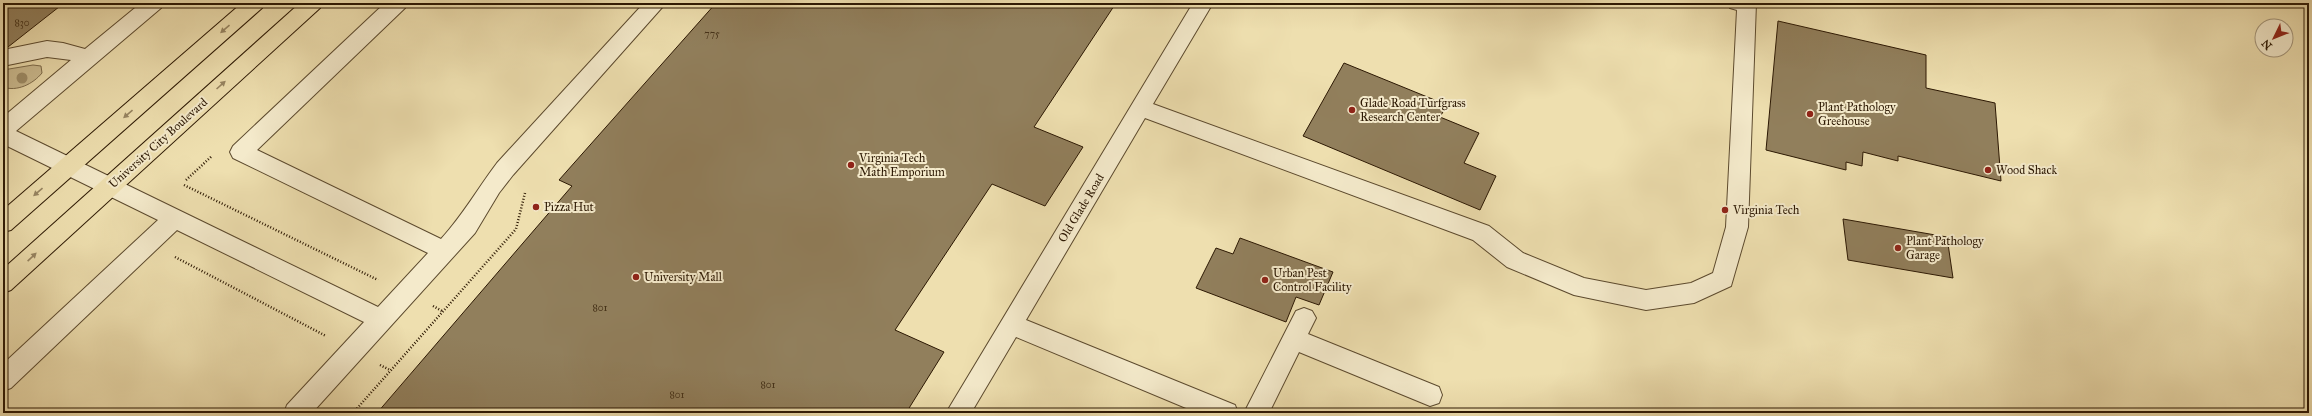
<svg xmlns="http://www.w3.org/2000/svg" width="2312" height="416" font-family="'IM FELL Great Primer',serif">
<rect width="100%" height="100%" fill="#eedfaf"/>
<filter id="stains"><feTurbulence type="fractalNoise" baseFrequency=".005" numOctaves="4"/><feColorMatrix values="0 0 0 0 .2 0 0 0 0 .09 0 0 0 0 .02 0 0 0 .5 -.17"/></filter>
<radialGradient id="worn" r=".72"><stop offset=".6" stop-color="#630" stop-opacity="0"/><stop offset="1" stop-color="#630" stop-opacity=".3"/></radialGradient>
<path fill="#cdbd92" stroke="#7c6a4a" d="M33,65L41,66L42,73C33,84 17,92 3,87V70Z"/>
<g fill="#917f5c" stroke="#2c1803">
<polygon points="3,3 64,3 8,47 3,48"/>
<polygon points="716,3 1116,3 1034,127 1083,147 1045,206 992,184 895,330 944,352 906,413 377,413 572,186 559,180"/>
<polygon points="1778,21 1926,55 1926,88 1995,103 2001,181 1898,156 1898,161 1863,152 1862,166 1846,162 1846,170 1766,150"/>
<polygon points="1344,63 1447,105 1440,117 1479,133 1464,163 1496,176 1480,210 1303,136"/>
<polygon points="1843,219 1947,237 1953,278 1848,260"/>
<polygon points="1240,238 1333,272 1319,305 1296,297 1286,322 1196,288 1216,248 1233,254"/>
</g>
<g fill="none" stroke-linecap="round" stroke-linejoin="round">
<g stroke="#5c4a2e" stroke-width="2">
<g id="minor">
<path d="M141,3H164L161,8L16,131L378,307L428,253L233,158L230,152L233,146L385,3H408L405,8L257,150L441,239C463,215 478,188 497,163L644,3H666L513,175L499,193L475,233L312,413H284L287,405L364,322L177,230L11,388L3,391V364L158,220L3,144V117L71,60L47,57L3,66V50L47,41L63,43L85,49Z"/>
<polygon points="1193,3 1213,3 1153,104 1489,226 1523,253 1584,278 1646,290 1691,283 1713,273 1726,227 1737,10 1730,8 1727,3 1756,3 1748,227 1731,286 1694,303 1646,310 1574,295 1507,267 1473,240 1145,118 1026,320 1235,405 1238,413 1198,413 1016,337 971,413 946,413"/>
<polygon points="1304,308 1312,311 1316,318 1308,334 1439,387 1442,395 1439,403 1430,406 1299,352 1269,413 1244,413 1296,311"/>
</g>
</g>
<g stroke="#2c1803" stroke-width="2">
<g id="major">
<polygon points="242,3 265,3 262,8 11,230 3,232 3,210"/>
<polygon points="300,3 323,3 320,8 11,290 3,293 3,269"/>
</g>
</g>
<g stroke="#2c1803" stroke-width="2.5" stroke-dasharray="1 2" stroke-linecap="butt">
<polyline points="186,180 212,156"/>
<polyline points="184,185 378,280"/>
<polyline points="175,257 326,336"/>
<polyline points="433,306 442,311"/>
<polyline points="380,365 390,370"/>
<polyline points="353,413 516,229 525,193"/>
</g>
<use href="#minor" fill="#f4eacb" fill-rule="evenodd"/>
<use href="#major" fill="#eedfaf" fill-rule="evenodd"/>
</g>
<circle fill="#9e8d68" cx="22" cy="78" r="5.5"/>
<defs><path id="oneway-solid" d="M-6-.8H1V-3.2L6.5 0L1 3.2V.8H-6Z"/></defs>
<g fill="#978562">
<use href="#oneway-solid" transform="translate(225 29) rotate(139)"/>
<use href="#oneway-solid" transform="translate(221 85) rotate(-42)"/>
<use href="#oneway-solid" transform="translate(128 114) rotate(139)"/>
<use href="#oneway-solid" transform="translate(38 192) rotate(139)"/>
<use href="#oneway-solid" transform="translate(32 257) rotate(-43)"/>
</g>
<g fill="#8f2418" stroke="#f4eacb" stroke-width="1.5">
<circle cx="1352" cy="110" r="4"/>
<circle cx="1810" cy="114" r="4"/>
<circle cx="851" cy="165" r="4"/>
<circle cx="1988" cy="170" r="4"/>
<circle cx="536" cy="207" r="4"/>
<circle cx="1725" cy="210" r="4"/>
<circle cx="1898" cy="248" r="4"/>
<circle cx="636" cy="277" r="4"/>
<circle cx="1265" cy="280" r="4"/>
</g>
<g text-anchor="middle" stroke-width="4" stroke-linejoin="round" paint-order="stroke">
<g font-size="10" fill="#453219">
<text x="22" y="26">830</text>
<text x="712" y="37">775</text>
<text x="600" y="311">801</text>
<text x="768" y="388">801</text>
<text x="677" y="398">801</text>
</g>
<g font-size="12" fill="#2c1803" stroke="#f4eacb" text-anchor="start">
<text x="1360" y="107">Glade Road Turfgrass<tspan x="1360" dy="14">Research Center</tspan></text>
<text x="1818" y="111">Plant Pathology<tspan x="1818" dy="14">Greehouse</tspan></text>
<text x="859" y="162">Virginia Tech<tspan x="859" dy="14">Math Emporium</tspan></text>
<text x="1996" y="174">Wood Shack</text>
<text x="544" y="211">Pizza Hut</text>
<text x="1733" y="214">Virginia Tech</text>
<text x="1906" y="245">Plant Pathology<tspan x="1906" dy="14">Garage</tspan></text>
<text x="1273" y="277">Urban Pest<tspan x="1273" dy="14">Control Facility</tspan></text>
<text x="644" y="281">University Mall</text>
</g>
<g font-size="12" fill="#2c1803" stroke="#f4eacb">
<text transform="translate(158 143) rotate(-42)" y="4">University City Boulevard</text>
<text transform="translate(1081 208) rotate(-59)" y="4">Old Glade Road</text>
</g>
</g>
<rect width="2312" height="416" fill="none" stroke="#eedfaf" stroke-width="16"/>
<rect x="4" y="4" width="2304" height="408" fill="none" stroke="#2c1803" stroke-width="2"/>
<rect x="8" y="8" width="2296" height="400" fill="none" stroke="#2c1803"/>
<g transform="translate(2274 38) rotate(227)"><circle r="19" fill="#f4eacb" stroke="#a4967b"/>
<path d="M0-3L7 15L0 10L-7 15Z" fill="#8f2418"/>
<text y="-6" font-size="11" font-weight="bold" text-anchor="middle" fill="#2c1803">N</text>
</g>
<rect width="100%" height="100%" filter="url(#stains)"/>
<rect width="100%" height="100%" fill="url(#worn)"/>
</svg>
